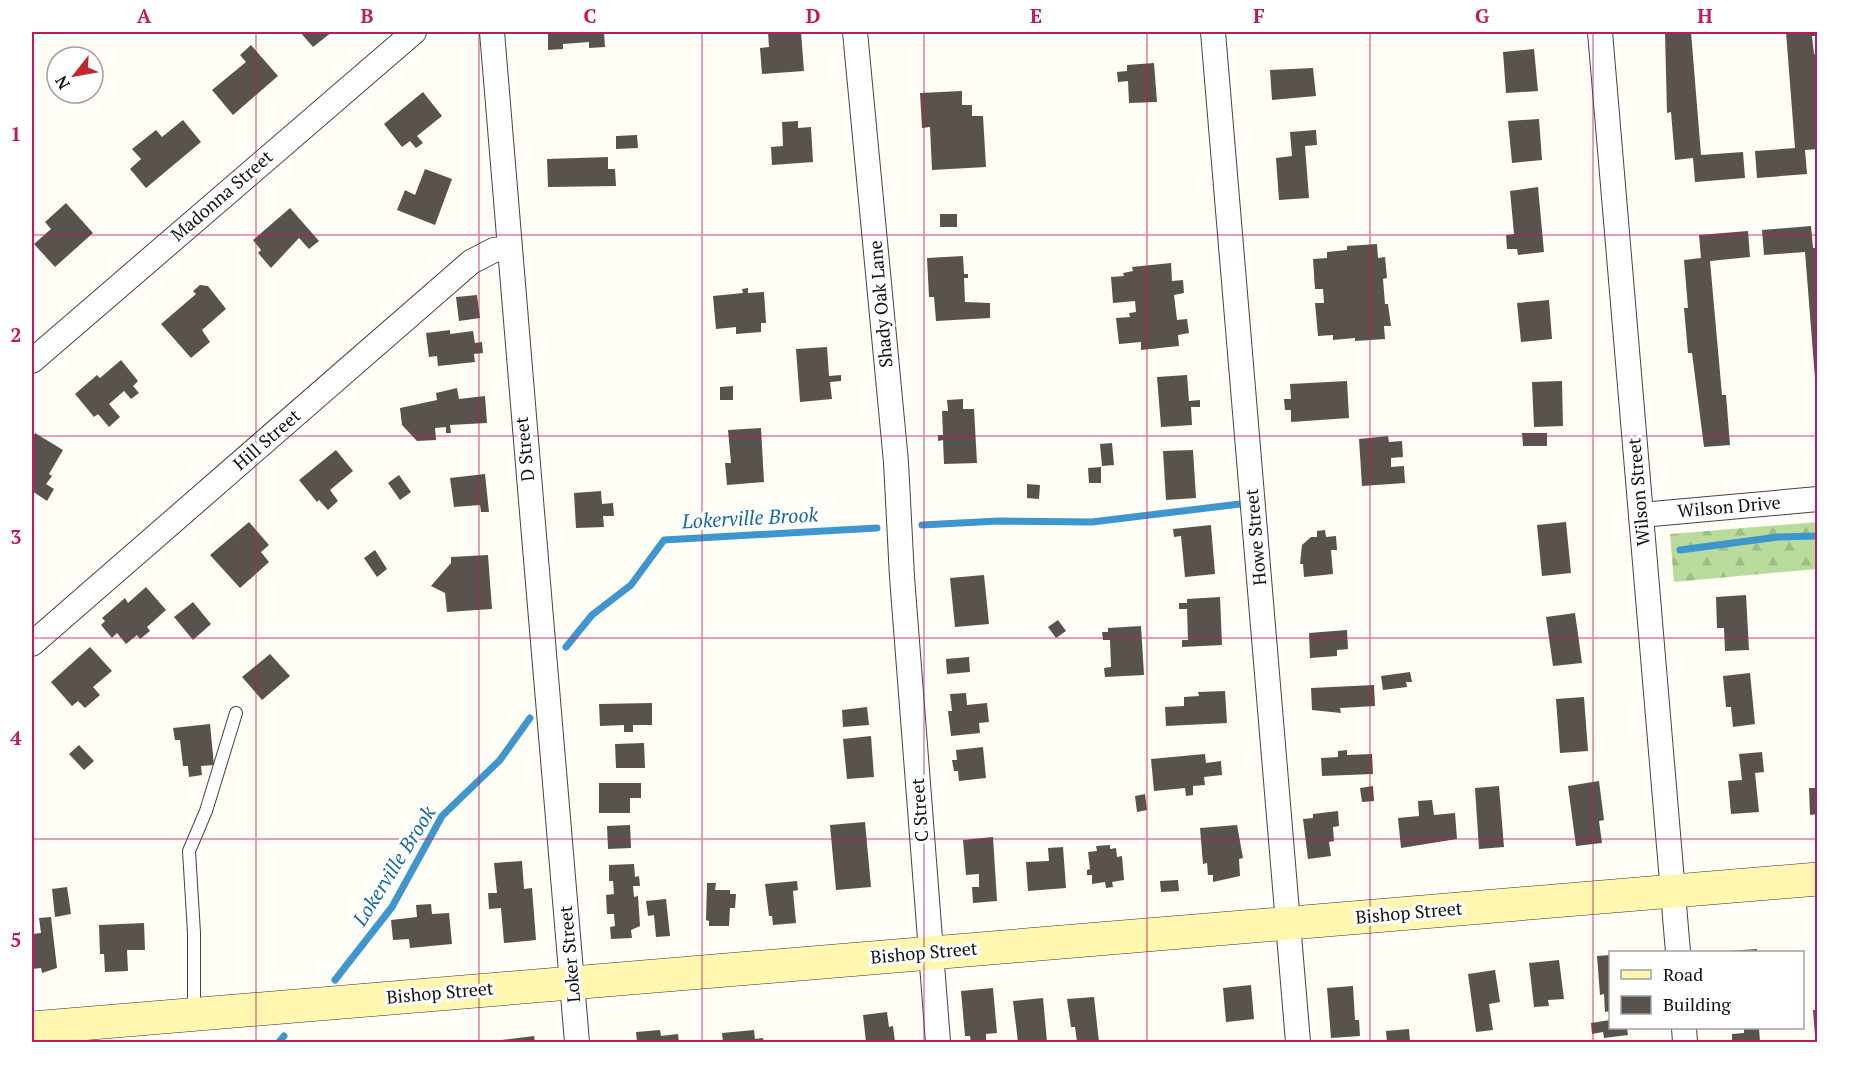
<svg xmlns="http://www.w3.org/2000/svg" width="1849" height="1074" font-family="'PT Serif',serif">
<defs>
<pattern id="forest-firs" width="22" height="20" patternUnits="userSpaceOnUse" patternTransform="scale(1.5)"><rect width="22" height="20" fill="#b9dc9c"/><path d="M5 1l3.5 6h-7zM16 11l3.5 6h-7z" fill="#9ebc85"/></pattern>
</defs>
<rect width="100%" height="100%" fill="#fffdf5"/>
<polygon fill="url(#forest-firs)" points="1817,522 1817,569 1674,582 1670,534"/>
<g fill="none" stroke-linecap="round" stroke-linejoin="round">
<g stroke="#3f96cf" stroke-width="7">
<polyline points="922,525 998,521 1092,522 1248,503"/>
<polyline points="1680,550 1778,537 1818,536"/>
<polyline points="566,647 592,615 631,585 664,540 877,528"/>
<polyline points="335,980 392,907 442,816 500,760 530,718"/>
<polyline points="279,1042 284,1036"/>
</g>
</g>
<g fill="#5a524d">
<polygon points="300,32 332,32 313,47"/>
<polygon points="548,32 604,32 605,47 589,48 589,42 563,44 563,49 548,50"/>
<polygon points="768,32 801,32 804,71 762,74 760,48 769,47"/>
<polygon points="1665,32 1691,32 1701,155 1743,152 1745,178 1695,182 1693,158 1675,160 1671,112 1667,113"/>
<polygon points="1786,32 1816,32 1817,36 1812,36 1814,54 1818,54 1818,149 1805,150 1807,174 1757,178 1755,151 1795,148"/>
<polygon points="251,45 278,76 233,115 212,90 246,62 240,55"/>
<polygon points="1534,49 1538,91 1506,93 1503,52"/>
<polygon points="1154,63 1157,102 1129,103 1128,81 1118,82 1117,72 1127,71 1127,65"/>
<polygon points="1313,68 1316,96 1272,100 1270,70"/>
<polygon points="962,91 962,105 972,105 972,116 983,116 986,167 932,170 930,127 922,128 920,93"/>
<polygon points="423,92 442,116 417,136 423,143 416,148 410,141 402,147 384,124"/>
<polygon points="1539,119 1542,160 1512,163 1508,121"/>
<polygon points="183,120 201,142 146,188 130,169 141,159 132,149 156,130 162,137"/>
<polygon points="798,121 798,128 811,127 813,162 772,165 771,147 783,146 782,122"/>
<polygon points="1316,130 1317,145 1305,146 1309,198 1279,200 1276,158 1292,156 1290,132"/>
<polygon points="637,135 638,148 616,149 616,136"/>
<polygon points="608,157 608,169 615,169 616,186 548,187 547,159"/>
<polygon points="425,169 452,179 435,225 397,210 405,190 415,195"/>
<polygon points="1538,187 1544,252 1518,255 1517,249 1507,249 1506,235 1514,234 1510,191"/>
<polygon points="66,203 93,233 55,267 34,244 51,229 45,222"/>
<polygon points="290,208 319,241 309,249 299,238 271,268 258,253 261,250 253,240"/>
<rect x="940" y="214" width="17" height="13"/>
<polygon points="1811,226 1813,248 1818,248 1816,391 1805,252 1764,255 1762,230"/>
<polygon points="1748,231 1750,257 1710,261 1722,395 1726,395 1730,445 1704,447 1692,353 1688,353 1684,308 1688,308 1684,260 1701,258 1699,235"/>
<polygon points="1377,244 1378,258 1385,257 1387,278 1383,279 1385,304 1388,304 1391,326 1384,326 1385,339 1355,341 1355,338 1333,340 1333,335 1318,336 1315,303 1324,303 1323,289 1315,289 1313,259 1327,258 1327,252 1347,250 1347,246"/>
<polygon points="963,256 964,274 968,274 968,278 964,278 965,302 990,303 990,318 936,321 934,297 929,297 927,258"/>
<polygon points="1171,263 1172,281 1183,280 1184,293 1174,295 1177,320 1187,319 1189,333 1178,335 1179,346 1141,350 1141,342 1119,344 1116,318 1130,317 1129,313 1136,312 1135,301 1113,303 1111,277 1124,276 1123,273 1133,271 1132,267"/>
<polygon points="200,285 208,286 226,309 202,330 210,342 191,358 161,324 196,294 193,291"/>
<polygon points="748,288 748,293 764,292 766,323 761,323 761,332 736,334 736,327 716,329 713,296 743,293 742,289"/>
<polygon points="477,295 480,318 459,321 456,297"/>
<polygon points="1549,300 1552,339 1521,342 1517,303"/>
<polygon points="450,330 450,334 473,331 475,343 482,342 483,353 474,354 475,362 438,366 437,356 429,357 426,333"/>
<polygon points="827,347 829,376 841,375 841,381 830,382 832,399 800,402 796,349"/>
<polygon points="121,360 138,381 133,386 139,393 131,399 124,391 109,404 120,417 109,427 98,414 94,417 75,394 97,375 100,378"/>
<polygon points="1187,375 1189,401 1200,400 1200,407 1191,407 1192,425 1161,427 1157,377"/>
<polygon points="1347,381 1349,418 1291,422 1291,410 1285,410 1284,399 1291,399 1290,384"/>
<polygon points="1562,381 1563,426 1534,427 1532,382"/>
<polygon points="733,386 733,400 720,400 720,387"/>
<polygon points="457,388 459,399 485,396 487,423 450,425 451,433 446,433 446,427 435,428 436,440 417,441 402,425 400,408 437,400 436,393"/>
<polygon points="963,399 963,409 974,409 977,463 944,464 943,440 938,441 938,435 943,435 942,411 948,411 947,400"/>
<polygon points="761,428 764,482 727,485 725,463 731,463 728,430"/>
<polygon points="35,433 63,450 49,474 52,476 46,484 54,489 47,501 32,491 32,439"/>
<polygon points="1522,433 1547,433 1547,446 1523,446"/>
<polygon points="1388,436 1389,442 1402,441 1403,457 1391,458 1391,467 1404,466 1405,483 1362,486 1359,439"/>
<polygon points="1112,443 1114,465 1102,466 1100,444"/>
<polygon points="336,450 353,471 330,490 338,501 328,510 319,500 317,502 299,480"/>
<polygon points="1193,450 1196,498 1166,500 1163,451"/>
<polygon points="1101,467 1101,483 1089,483 1088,468"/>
<polygon points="485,474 489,512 481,512 480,505 454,507 450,478"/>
<polygon points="399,475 411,492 400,500 388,483"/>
<polygon points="1027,484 1040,485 1039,499 1027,498"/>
<polygon points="601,491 602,504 613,503 614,516 603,516 604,527 576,528 574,493"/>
<polygon points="249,522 269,545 261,552 269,562 240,588 210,555"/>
<polygon points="1566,522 1571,573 1542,576 1537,525"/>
<polygon points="1211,525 1215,574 1185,577 1181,536 1174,537 1173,529"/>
<polygon points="1325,530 1326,537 1336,536 1337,550 1331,550 1333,574 1304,577 1303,564 1300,564 1302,545 1311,537 1317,537 1317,531"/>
<polygon points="375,550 387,569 377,577 364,558"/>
<polygon points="488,555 492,609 447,612 445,593 431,586 451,563 451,557"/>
<polygon points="984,575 989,624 955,627 950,578"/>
<polygon points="146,587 166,610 147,627 150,631 140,639 137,635 126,644 117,633 112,638 101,625 105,621 102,618 125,598 128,603"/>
<polygon points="1746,595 1749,650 1725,651 1724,628 1717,628 1716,597"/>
<polygon points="1220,597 1222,645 1182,647 1182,640 1188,640 1187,609 1179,609 1179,603 1187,603 1187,599"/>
<polygon points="193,602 211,624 193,640 174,617"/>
<polygon points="1575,613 1582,663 1553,666 1546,617"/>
<polygon points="1058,620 1066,631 1056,638 1048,627"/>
<polygon points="1141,626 1144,675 1105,677 1104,668 1111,667 1110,640 1103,640 1102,632 1108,632 1108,628"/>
<polygon points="1347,630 1348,649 1337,650 1337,656 1310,658 1309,633"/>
<polygon points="90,647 112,671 93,687 100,695 85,708 78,701 72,706 51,682"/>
<polygon points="270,654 290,676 262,700 242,677"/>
<polygon points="969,657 970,672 947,674 946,659"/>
<polygon points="1410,672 1412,682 1406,682 1407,687 1383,690 1381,676"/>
<polygon points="1750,673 1755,724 1733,727 1731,707 1726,707 1723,676"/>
<polygon points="1374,685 1375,706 1340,708 1341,713 1312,710 1311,688"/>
<polygon points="1225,691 1227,723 1166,726 1165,707 1184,706 1184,697 1199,696 1198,692"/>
<polygon points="966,693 967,705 987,703 989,722 979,723 980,733 951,736 948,711 952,711 950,694"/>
<polygon points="1584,697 1588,751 1560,753 1556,699"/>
<polygon points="652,703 652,725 633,725 633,732 624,732 624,725 600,726 599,704"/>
<polygon points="867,707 869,725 843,727 842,710"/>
<polygon points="210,724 214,765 201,766 202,775 189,777 188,766 183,766 180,740 175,740 173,728"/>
<polygon points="871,736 874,777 847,779 843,739"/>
<polygon points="644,743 645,768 616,768 615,744"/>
<polygon points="79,745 94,761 84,770 69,754"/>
<polygon points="983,747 986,778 959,781 958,771 954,771 952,760 957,760 956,750"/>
<polygon points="1347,750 1347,755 1372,754 1373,774 1322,776 1321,758 1338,757 1338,751"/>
<polygon points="1762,752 1764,772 1755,773 1759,812 1731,814 1728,781 1742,780 1739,754"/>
<polygon points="1205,754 1206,763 1221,761 1222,775 1204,777 1205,785 1193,786 1193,795 1186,796 1185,788 1154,791 1151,759"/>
<polygon points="1599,781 1604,820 1599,821 1602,843 1576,846 1568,786"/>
<polygon points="599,783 641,783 641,798 630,798 630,813 599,813"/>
<polygon points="1373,786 1374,801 1362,802 1360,788"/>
<polygon points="1499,786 1504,847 1479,849 1475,788"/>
<polygon points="1809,788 1818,788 1818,814 1810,815"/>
<polygon points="1145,794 1147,810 1137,812 1135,796"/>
<polygon points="1432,800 1434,815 1455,813 1457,839 1401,848 1398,818 1419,816 1418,801"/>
<polygon points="1338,811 1339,826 1333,827 1334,841 1329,842 1331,856 1308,859 1303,819 1313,818 1313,814"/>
<polygon points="865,822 871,887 836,890 830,825"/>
<polygon points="630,825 631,848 608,849 607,826"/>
<polygon points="1237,825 1243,858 1239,859 1240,876 1213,882 1213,875 1208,875 1207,863 1203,864 1200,828"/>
<polygon points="993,837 997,901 973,903 972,887 979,887 979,874 966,875 963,840"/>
<polygon points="1110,845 1110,849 1116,848 1117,857 1122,856 1124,880 1112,882 1113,887 1106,888 1105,882 1092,884 1092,875 1087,875 1087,870 1090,869 1088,852 1097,851 1096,846"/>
<polygon points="1063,847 1066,888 1028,891 1026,862 1049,861 1048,848"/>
<polygon points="522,861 524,889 532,888 536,940 504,943 501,908 489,909 488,893 497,893 494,863"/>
<polygon points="634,864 635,877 639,876 640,886 633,886 634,897 638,896 640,926 631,930 632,938 611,939 610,927 615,926 614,914 607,914 606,895 614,894 613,881 609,881 609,865"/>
<polygon points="1178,880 1179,891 1161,892 1160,881"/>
<polygon points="797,881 798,890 793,891 796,923 773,925 772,916 769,916 765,884"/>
<polygon points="707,883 716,883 715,890 730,890 730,894 736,894 735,908 730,908 729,926 709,926 709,921 706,920"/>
<polygon points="67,887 71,914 55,917 52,889"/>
<polygon points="666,899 670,936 656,937 654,915 648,916 646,901"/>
<polygon points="431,904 432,914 449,913 452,944 410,948 409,939 393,940 391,920 417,917 416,905"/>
<polygon points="51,917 57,968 42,973 41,968 32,969 32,934 41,933 39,918"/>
<polygon points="144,923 145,950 127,950 128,971 105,972 104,954 100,954 99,925"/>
<polygon points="1757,949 1757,952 1728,952 1728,951"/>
<polygon points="1610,955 1610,1011 1605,1012 1604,994 1600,995 1597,956"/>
<polygon points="1559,960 1564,999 1548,1000 1549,1006 1534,1007 1529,963"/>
<polygon points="1495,970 1500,1002 1489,1004 1493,1030 1476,1032 1468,974"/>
<polygon points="1251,985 1254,1019 1226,1022 1223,988"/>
<polygon points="1353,986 1355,1020 1359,1020 1360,1036 1331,1038 1327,988"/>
<polygon points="993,988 997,1033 986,1034 986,1041 971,1042 970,1036 965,1036 961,991"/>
<polygon points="1094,997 1099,1042 1077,1042 1075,1027 1071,1027 1067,999"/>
<polygon points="1043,998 1047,1042 1018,1042 1013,1001"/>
<polygon points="1813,1010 1818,1010 1818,1035 1815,1035"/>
<polygon points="887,1012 889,1027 893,1026 895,1042 866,1042 863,1015"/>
<polygon points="1610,1020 1610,1028 1627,1028 1628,1035 1604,1038 1603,1032 1592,1034 1591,1023"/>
<polygon points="1744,1028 1759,1028 1760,1042 1732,1042 1732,1034 1744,1033"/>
<polygon points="1409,1029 1410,1042 1387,1042 1386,1031"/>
<polygon points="660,1030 661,1036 678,1034 679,1042 637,1042 636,1032"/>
<polygon points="754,1030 755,1039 763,1038 764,1042 723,1042 722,1033"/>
<polygon points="534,1036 535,1042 501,1042 501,1040"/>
</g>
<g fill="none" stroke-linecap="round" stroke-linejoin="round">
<g stroke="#444" stroke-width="14">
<polyline id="lane" points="194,1014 194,933 189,851 206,811 236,713"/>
</g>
<g stroke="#444" stroke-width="26">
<g id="street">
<path d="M492,32C519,369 549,705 577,1042"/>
<polyline points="855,32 896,462 902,577 938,1042"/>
<polyline points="1213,32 1298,1042"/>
<polyline points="1600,32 1678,952"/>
<polyline points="32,361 414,32"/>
<polyline points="1641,515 1818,499"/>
<polyline points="32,644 471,262 494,250 508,248"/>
<polyline points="1684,1028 1685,1042"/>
</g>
</g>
<g stroke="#333" stroke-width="34">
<polyline id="secondary" points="32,1028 1818,879"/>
</g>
<use href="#lane" stroke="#fff" stroke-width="12"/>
<use href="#street" stroke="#fff" stroke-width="24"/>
<use href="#secondary" stroke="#fff6b0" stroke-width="33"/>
</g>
<path fill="none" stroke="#c2185b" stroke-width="1.5" stroke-opacity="0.55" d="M256,32V1042M479,32V1042M702,32V1042M924,32V1042M1147,32V1042M1370,32V1042M1593,32V1042M32,235H1818M32,436H1818M32,638H1818M32,839H1818"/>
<g text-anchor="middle" stroke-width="6" stroke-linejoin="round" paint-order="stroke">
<g font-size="18" fill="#111" stroke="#fff">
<text transform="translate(222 196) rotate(-41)" y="6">Madonna Street</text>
<text transform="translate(881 304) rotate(-95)" y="6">Shady Oak Lane</text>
<text transform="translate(267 440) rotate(-41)" y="6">Hill Street</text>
<text transform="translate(525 449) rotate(-96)" y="6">D Street</text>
<text transform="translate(1639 492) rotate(-95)" y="6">Wilson Street</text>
<text transform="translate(1729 507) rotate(-5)" y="6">Wilson Drive</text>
<text transform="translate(1256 537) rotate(-95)" y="6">Howe Street</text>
<text transform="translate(920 810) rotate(-94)" y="6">C Street</text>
<text transform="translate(1409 913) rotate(-5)" y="6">Bishop Street</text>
<text transform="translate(924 953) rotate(-5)" y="6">Bishop Street</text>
<text transform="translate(570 954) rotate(-95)" y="6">Loker Street</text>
<text transform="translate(440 993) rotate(-5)" y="6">Bishop Street</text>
</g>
<g font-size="20" font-style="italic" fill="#1768a6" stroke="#fff">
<text transform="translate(750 518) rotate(-3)" y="7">Lokerville Brook</text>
<text transform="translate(394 866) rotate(-58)" y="7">Lokerville Brook</text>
</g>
</g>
<rect width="1849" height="1074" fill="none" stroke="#ffffff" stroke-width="66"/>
<rect x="1609" y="951" width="195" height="78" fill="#ffffff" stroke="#a0a0a0" stroke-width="1.5"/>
<rect x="1621" y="970" width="30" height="9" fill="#fff6b0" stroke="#a0a0a0" stroke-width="1.5"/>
<text x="1663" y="981" font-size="18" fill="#111111">Road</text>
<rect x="1621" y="996" width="30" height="18" fill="#5a524d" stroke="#a0a0a0" stroke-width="1.5"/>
<text x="1663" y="1011" font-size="18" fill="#111111">Building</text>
<g transform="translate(75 75) rotate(239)"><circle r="28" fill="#ffffff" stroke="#a0a0a0" stroke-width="1.5"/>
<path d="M0-4.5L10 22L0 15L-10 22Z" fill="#c4262e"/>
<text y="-9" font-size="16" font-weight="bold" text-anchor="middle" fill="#111111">N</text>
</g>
<rect x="33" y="33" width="1783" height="1008" fill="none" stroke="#c2185b" stroke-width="2"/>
<g font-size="20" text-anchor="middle" font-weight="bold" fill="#c2185b">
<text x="144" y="23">A</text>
<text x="367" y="23">B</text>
<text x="590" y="23">C</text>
<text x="813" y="23">D</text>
<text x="1036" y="23">E</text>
<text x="1259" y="23">F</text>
<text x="1482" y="23">G</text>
<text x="1705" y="23">H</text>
<text x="16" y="141">1</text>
<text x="16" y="342">2</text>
<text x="16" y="544">3</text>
<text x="16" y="745">4</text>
<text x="16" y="947">5</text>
</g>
</svg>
